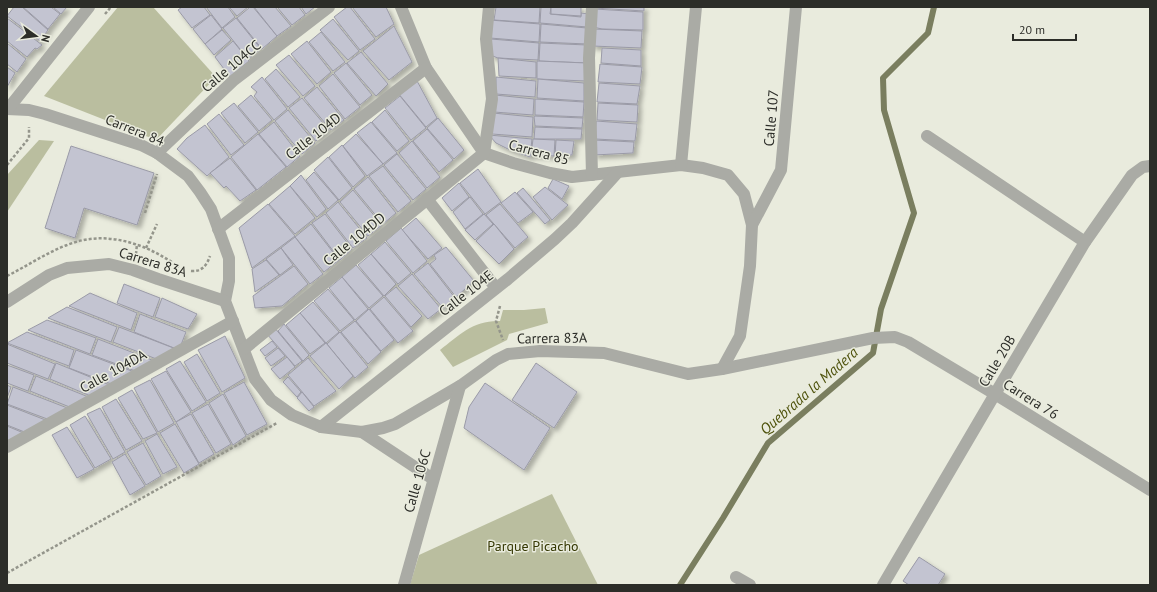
<svg xmlns="http://www.w3.org/2000/svg" width="1157" height="592" font-family="'PT Sans',sans-serif">
<defs>
<filter id="shadow"><feDropShadow dx="3.5" dy="3.5" stdDeviation="2" flood-color="#0004"/></filter>
</defs>
<rect width="100%" height="100%" fill="#e9ebdd"/>
<g fill="#babe9f">
<polygon points="118,7 153,7 216,77 156,140 44,96"/>
<polygon points="39,140 54,141 7,212 7,175"/>
<path d="M545,308L548,323L509,334L507,340L453,367L440,350C459,335 474,320 500,321L503,310H524Z"/>
<polygon points="552,494 598,585 410,585 419,555"/>
</g>
<g fill="none" stroke-linecap="round" stroke-linejoin="round">
<polyline stroke="#7a7e5f" stroke-width="6" points="680,585 723,518 768,443 873,353 881,309 914,213 884,110 883,78 928,33 934,7"/>
</g>
<g fill="#c3c4d1" stroke="#9a9aa7" filter="url(#shadow)">
<polygon points="14,7 22,7 48,30 40,41 7,16"/>
<polygon points="23,7 51,7 60,14 48,29"/>
<polygon points="53,7 67,7 61,14"/>
<polygon points="182,7 204,7 210,15 192,28 178,10"/>
<polygon points="206,7 228,7 235,17 222,28"/>
<polygon points="229,7 248,7 237,16"/>
<polygon points="250,7 253,7 277,36 262,49 237,18"/>
<polygon points="254,7 275,7 291,26 277,36"/>
<polygon points="277,7 299,7 305,15 292,25"/>
<polygon points="301,7 315,7 306,14"/>
<polygon points="347,7 350,7 375,39 360,50 334,17"/>
<polygon points="352,7 386,7 394,24 376,37"/>
<polygon points="496,7 540,7 539,23 494,20"/>
<polygon points="541,7 551,7 550,14 581,17 581,13 589,14 587,27 540,23"/>
<polygon points="551,7 581,7 581,16 551,14"/>
<polygon points="594,7 644,7 644,11 594,8"/>
<polygon points="595,9 643,12 643,30 602,29 593,27"/>
<polygon points="211,15 222,29 205,44 193,29"/>
<polygon points="7,18 42,45 37,49 35,48 27,57 7,41"/>
<polygon points="236,18 261,49 248,59 223,28"/>
<polygon points="333,19 359,51 348,60 320,30"/>
<polygon points="490,20 540,24 539,42 490,38"/>
<polygon points="541,24 587,28 587,44 540,42"/>
<polygon points="394,26 412,62 389,80 363,51"/>
<polygon points="594,29 642,31 641,48 592,46"/>
<polygon points="222,30 231,40 214,55 205,44"/>
<polygon points="321,32 345,62 333,71 309,42"/>
<polygon points="491,39 539,43 538,60 498,58 490,55"/>
<polygon points="233,41 249,61 230,77 215,57"/>
<polygon points="307,41 331,72 317,84 291,54"/>
<polygon points="7,43 26,59 17,72 7,64"/>
<polygon points="540,43 587,45 587,63 539,61"/>
<polygon points="602,48 641,50 641,66 601,63"/>
<polygon points="361,52 388,84 376,96 347,63"/>
<polygon points="289,55 315,86 303,96 276,65"/>
<polygon points="498,58 536,62 536,78 499,76"/>
<polygon points="537,61 587,63 586,81 537,79"/>
<polygon points="346,63 372,95 360,105 334,73"/>
<polygon points="600,64 642,67 640,84 598,82"/>
<polygon points="7,67 15,73 7,87"/>
<polygon points="276,69 300,97 288,107 265,79"/>
<polygon points="333,74 360,107 345,119 319,86"/>
<polygon points="262,77 287,109 274,120 254,96 257,92 251,87"/>
<polygon points="496,77 536,81 535,97 496,94"/>
<polygon points="416,79 437,118 426,127 398,93"/>
<polygon points="538,79 584,83 584,101 537,98"/>
<polygon points="599,83 640,86 637,104 597,102"/>
<polygon points="317,87 344,120 331,130 304,98"/>
<polygon points="251,95 272,120 259,131 238,106"/>
<polygon points="495,95 534,99 533,115 494,112"/>
<polygon points="400,96 426,128 411,140 385,108"/>
<polygon points="302,98 329,130 316,141 289,108"/>
<polygon points="535,99 584,102 583,117 535,115"/>
<polygon points="234,103 258,132 245,143 221,113"/>
<polygon points="598,103 638,105 637,122 597,120"/>
<polygon points="288,110 315,143 302,154 275,121"/>
<polygon points="385,110 409,141 397,151 372,122"/>
<polygon points="493,113 533,117 532,137 492,134"/>
<polygon points="219,114 244,145 231,155 207,124"/>
<polygon points="534,116 583,118 582,128 535,126"/>
<polygon points="438,118 464,150 454,159 427,128"/>
<polygon points="596,121 637,124 635,141 595,139"/>
<polygon points="274,122 300,156 287,167 259,134"/>
<polygon points="371,122 397,153 383,164 357,133"/>
<polygon points="205,125 229,157 207,176 177,149 187,138"/>
<polygon points="535,127 582,129 581,139 534,139"/>
<polygon points="427,129 453,160 439,172 413,141"/>
<polygon points="258,134 286,167 257,190 231,157"/>
<polygon points="356,134 383,164 367,176 343,146"/>
<polygon points="489,135 532,139 530,157 508,149 496,143"/>
<polygon points="533,139 555,140 554,156 531,155"/>
<polygon points="556,140 574,141 572,155 555,156"/>
<polygon points="594,140 634,142 633,153 594,155"/>
<polygon points="412,141 440,177 427,188 399,153"/>
<polygon points="342,145 365,176 353,187 329,157"/>
<polygon points="71,146 154,173 137,225 84,208 75,238 45,228"/>
<polygon points="397,154 426,189 413,200 384,165"/>
<polygon points="328,157 352,188 339,200 314,170"/>
<polygon points="230,158 256,190 240,201 226,186 224,188 210,173"/>
<polygon points="383,166 411,201 398,212 369,176"/>
<polygon points="478,169 501,202 485,214 460,183"/>
<polygon points="314,172 338,200 328,209 306,180"/>
<polygon points="301,175 326,209 317,217 290,186"/>
<polygon points="368,177 396,213 383,224 354,189"/>
<polygon points="553,179 569,186 562,199 548,188"/>
<polygon points="459,183 469,197 452,211 442,198"/>
<polygon points="290,186 315,218 295,234 269,204"/>
<polygon points="545,187 568,205 552,220 533,197"/>
<polygon points="523,188 550,220 545,224 517,193"/>
<polygon points="353,190 382,225 368,236 340,202"/>
<polygon points="515,192 533,212 518,223 501,203"/>
<polygon points="470,197 483,214 465,229 453,212"/>
<polygon points="338,202 367,238 353,248 326,213"/>
<polygon points="268,204 295,236 252,268 239,228"/>
<polygon points="500,204 528,237 515,248 486,215"/>
<polygon points="325,214 352,249 340,260 312,223"/>
<polygon points="484,214 493,224 475,240 465,230"/>
<polygon points="416,218 442,248 428,259 402,230"/>
<polygon points="311,224 339,260 324,272 295,237"/>
<polygon points="494,224 514,249 499,264 476,241"/>
<polygon points="401,228 427,261 413,273 386,241"/>
<polygon points="295,237 323,274 310,284 281,248"/>
<polygon points="385,242 411,273 398,284 371,254"/>
<polygon points="446,247 474,281 456,297 430,264 436,259 434,255"/>
<polygon points="281,248 293,265 280,275 266,259"/>
<polygon points="371,254 396,284 384,296 358,265"/>
<polygon points="266,260 279,275 255,292 252,269"/>
<polygon points="428,263 455,298 443,308 414,274"/>
<polygon points="356,265 383,296 369,308 342,277"/>
<polygon points="294,266 308,284 282,306 255,308 253,296"/>
<polygon points="412,274 441,309 428,319 398,286"/>
<polygon points="342,277 368,309 355,320 329,288"/>
<polygon points="124,284 160,298 153,317 117,303"/>
<polygon points="396,287 422,316 411,327 385,296"/>
<polygon points="328,289 354,320 340,331 314,301"/>
<polygon points="90,293 137,313 131,330 69,306"/>
<polygon points="384,297 413,331 398,343 370,309"/>
<polygon points="162,298 197,314 188,329 155,317"/>
<polygon points="313,302 339,332 326,343 300,313"/>
<polygon points="67,307 117,327 111,342 48,318"/>
<polygon points="369,309 394,340 381,351 356,321"/>
<polygon points="300,313 325,343 310,354 286,325"/>
<polygon points="140,314 186,332 179,350 134,332"/>
<polygon points="47,320 96,338 90,354 28,330"/>
<polygon points="355,321 381,352 368,364 341,332"/>
<polygon points="284,324 309,355 303,361 278,331"/>
<polygon points="119,327 176,349 159,360 113,342"/>
<polygon points="274,327 302,361 295,366 266,333"/>
<polygon points="27,332 74,350 69,366 7,343"/>
<polygon points="340,332 368,367 355,378 327,344"/>
<polygon points="225,336 245,378 222,392 198,350"/>
<polygon points="98,339 157,362 138,372 92,355"/>
<polygon points="272,341 277,347 265,356 260,350"/>
<polygon points="326,343 353,376 339,389 310,356"/>
<polygon points="7,344 55,364 48,379 7,363"/>
<polygon points="278,348 285,356 271,366 265,358"/>
<polygon points="76,350 137,373 114,385 69,368"/>
<polygon points="197,354 220,393 207,401 184,362"/>
<polygon points="287,357 295,367 280,379 271,369"/>
<polygon points="308,358 336,391 314,406 288,375"/>
<polygon points="180,361 206,402 192,411 166,369"/>
<polygon points="56,363 112,386 93,397 50,379"/>
<polygon points="536,363 577,392 554,428 512,400"/>
<polygon points="7,365 34,375 28,391 7,383"/>
<polygon points="166,371 191,412 176,422 151,379"/>
<polygon points="36,376 91,398 72,408 30,391"/>
<polygon points="288,377 301,392 297,397 283,382"/>
<polygon points="150,380 174,423 158,432 134,388"/>
<polygon points="244,382 267,424 247,435 224,393"/>
<polygon points="485,383 550,428 524,470 464,428 469,407"/>
<polygon points="7,385 11,387 7,398"/>
<polygon points="13,387 70,409 50,420 7,404"/>
<polygon points="132,390 157,433 143,439 118,398"/>
<polygon points="302,392 314,407 309,411 297,398"/>
<polygon points="223,394 246,436 233,445 209,403"/>
<polygon points="116,399 142,441 126,450 102,407"/>
<polygon points="208,404 231,444 216,453 192,413"/>
<polygon points="7,405 48,421 27,433 7,425"/>
<polygon points="100,408 125,452 113,459 87,414"/>
<polygon points="191,414 214,454 199,463 176,422"/>
<polygon points="85,416 111,459 95,468 70,425"/>
<polygon points="175,424 199,464 184,473 160,433"/>
<polygon points="7,426 26,434 7,444"/>
<polygon points="67,427 94,469 77,478 52,435"/>
<polygon points="157,434 177,467 163,474 145,441"/>
<polygon points="143,443 161,476 146,485 127,452"/>
<polygon points="125,454 145,486 130,495 112,462"/>
<polygon points="919,557 945,574 938,585 909,585 903,581"/>
</g>
<g fill="none" stroke-linecap="round" stroke-linejoin="round">
<g stroke="#94958b" stroke-width="2.5" stroke-dasharray="3 2" stroke-linecap="butt">
<polyline points="105,14 111,7"/>
<polyline points="7,165 29,138 29,127"/>
<polyline points="145,213 157,174"/>
<polyline points="146,248 157,224"/>
<polyline points="136,254 137,244"/>
<path d="M191,271C202,272 207,265 210,256"/>
<path d="M7,276C27,266 46,253 67,245C106,229 147,244 179,267"/>
<polyline points="500,306 496,321 503,340"/>
<polyline points="7,573 277,423"/>
</g>
<g stroke="#aaaba5" stroke-width="12">
<polyline points="401,7 426,68 484,153 513,163 550,173 572,177 681,165 703,168 728,175 744,194 752,225 750,266 740,336 722,369"/>
<polyline points="592,7 589,58 592,175"/>
<polyline points="7,109 29,110 45,114 141,145 157,153 188,176 200,192 211,209 229,258 229,281 225,301 255,379 271,400 292,415 321,427 362,432 383,428 395,424 460,386 496,360 508,354 540,351 604,353 688,374 722,369 873,338 895,337 908,342 995,394 1150,490"/>
<polyline points="8,109 89,7"/>
<polyline points="927,136 1085,242"/>
<polyline points="157,153 234,80 329,7"/>
<polyline points="681,165 696,7"/>
<polyline points="427,199 496,288"/>
<polyline points="752,225 781,170 796,7"/>
<polyline points="218,229 426,68"/>
<polyline points="7,302 49,275 67,268 109,264 133,270 158,279 225,301"/>
<polyline points="244,349 484,153 492,99 486,39 489,7"/>
<polyline points="321,427 508,279 555,239 572,223 618,172"/>
<polyline points="362,432 433,479"/>
<polyline points="7,447 233,321"/>
<polyline points="736,577 750,585"/>
<polyline points="404,585 460,386"/>
<polyline points="883,585 995,394 1085,242 1132,175 1143,167 1150,166"/>
</g>
</g>
<g text-anchor="middle" stroke-width="3" stroke-linejoin="round" paint-order="stroke">
<g font-size="14" fill="#2c2d28" stroke="#e9ebdd">
<text transform="translate(231 66) rotate(-40)" y="5">Calle 104CC</text>
<text transform="translate(771 118) rotate(-85)" y="5">Calle 107</text>
<text transform="translate(135 130) rotate(22)" y="5">Carrera 84</text>
<text transform="translate(313 136) rotate(-38)" y="5">Calle 104D</text>
<text transform="translate(539 152) rotate(15)" y="5">Carrera 85</text>
<text transform="translate(354 239) rotate(-39)" y="5">Calle 104DD</text>
<text transform="translate(153 262) rotate(17)" y="5">Carrera 83A</text>
<text transform="translate(466 293) rotate(-38)" y="5">Calle 104E</text>
<text transform="translate(552 338) rotate(-1)" y="5">Carrera 83A</text>
<text transform="translate(997 361) rotate(-59)" y="5">Calle 20B</text>
<text transform="translate(113 371) rotate(-29)" y="5">Calle 104DA</text>
<text transform="translate(1031 399) rotate(32)" y="5">Carrera 76</text>
<text transform="translate(417 481) rotate(-74)" y="5">Calle 106C</text>
</g>
<g font-size="14" fill="#353803" stroke="#e9ebdd">
<text x="533" y="551">Parque Picacho</text>
</g>
<g font-size="15" font-style="italic" fill="#4e520b" stroke="#e9ebdd">
<text transform="translate(809 391) rotate(-41)" y="5">Quebrada la Madera</text>
</g>
</g>
<rect width="1157" height="592" fill="none" stroke="#2c2d28" stroke-width="16"/>
<g transform="translate(36 36) rotate(104)" stroke="#e9ebdd" stroke-width="3" paint-order="stroke">
<path d="M0-3L7 15L0 10L-7 15Z" fill="#2c2d28"/>
<text y="-6" font-size="11" font-weight="bold" text-anchor="middle" fill="#2c2d28">N</text>
</g>
<path d="M1013 34v6h63v-6" fill="none" stroke="#2c2d28" stroke-width="2"/>
<text x="1019" y="34" font-size="12" fill="#2c2d28" stroke="#e9ebdd" stroke-width="3" paint-order="stroke">20 m</text>
</svg>
